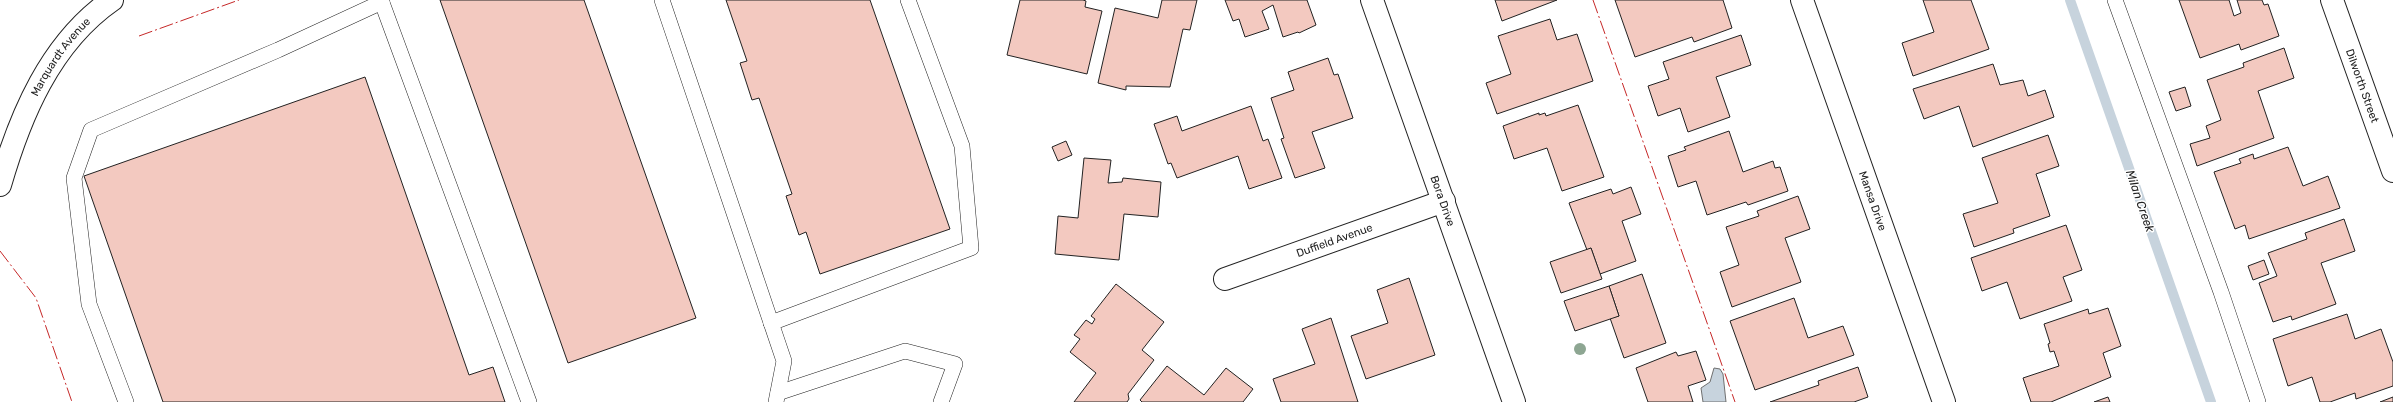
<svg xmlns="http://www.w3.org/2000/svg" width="2393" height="402" font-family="Rubik,sans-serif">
<rect width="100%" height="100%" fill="#fff"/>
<polygon fill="#c7d3dd" stroke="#6f6f6f" points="1714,368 1720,369 1723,374 1726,402 1703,402 1701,388 1710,382"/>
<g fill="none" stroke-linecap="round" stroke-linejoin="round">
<polyline stroke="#c7d3dd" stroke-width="10" points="2070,0 2211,402"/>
</g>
<g fill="#f3c9c0" stroke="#222">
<polygon points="440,0 584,0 696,318 568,363"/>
<polygon points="726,0 870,0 950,229 820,274 806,232 799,235 786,196 792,194 759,98 752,100 740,63 747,61"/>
<polygon points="1020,0 1083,0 1086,1 1085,7 1102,11 1087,74 1007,55"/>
<polygon points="1162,0 1197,0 1190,30 1183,29 1170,87 1126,86 1126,90 1098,83 1115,8 1158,18"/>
<polygon points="1225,0 1307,0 1316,25 1299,33 1298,32 1283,37 1273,5 1262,11 1269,29 1245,37 1239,19 1233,21"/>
<polygon points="1495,0 1557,0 1502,21"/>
<polygon points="1615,0 1723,0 1732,28 1694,42 1692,37 1635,57"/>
<polygon points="1923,0 1971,0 1989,49 1913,76 1902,43 1934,32"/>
<polygon points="2179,0 2229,0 2234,16 2241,13 2237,0 2262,0 2264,5 2268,4 2279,36 2241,50 2239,44 2200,58"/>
<polygon points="1550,19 1557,40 1577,34 1593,81 1497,114 1486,83 1511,74 1498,36"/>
<polygon points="1741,35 1751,65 1716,77 1730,117 1688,132 1680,108 1658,116 1648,86 1669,79 1663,62"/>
<polygon points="2284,48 2294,78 2258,91 2274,138 2197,166 2190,144 2210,138 2206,126 2221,120 2207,80 2244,67 2243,63"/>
<polygon points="1328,58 1334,75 1338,74 1353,118 1312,132 1325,168 1295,178 1281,139 1284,138 1271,98 1294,90 1288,72"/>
<polygon points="1993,64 2000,85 2023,80 2028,96 2045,90 2054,117 1973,147 1959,106 1924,119 1913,89"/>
<polygon points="365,77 469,375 493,367 505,402 163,402 84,176"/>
<polygon points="2185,87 2191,106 2176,111 2169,92"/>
<polygon points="1578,105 1604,177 1562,191 1547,148 1514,159 1503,126 1539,113 1539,115 1545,113 1546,116"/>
<polygon points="1251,106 1263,141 1268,139 1282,178 1249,189 1238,156 1177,178 1171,163 1168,164 1154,124 1177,116 1182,131"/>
<polygon points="1729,131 1743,172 1773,161 1775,168 1780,167 1788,191 1748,205 1746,202 1707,215 1696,181 1678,187 1668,156 1686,150 1684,147"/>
<polygon points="2048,135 2059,166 2036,174 2050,216 2013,229 2014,233 1974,247 1963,214 1998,203 1982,158"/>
<polygon points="1066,141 1072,155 1058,161 1052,147"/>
<polygon points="2288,147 2303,186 2328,176 2340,208 2249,239 2245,225 2235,229 2214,172 2241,163 2239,159 2253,154 2254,159"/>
<polygon points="1084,158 1111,160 1108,183 1122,182 1123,178 1161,182 1158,217 1124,214 1119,260 1055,254 1058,216 1078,218"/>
<polygon points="1631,187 1641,214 1622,221 1636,261 1600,274 1591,248 1587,250 1569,203 1611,189 1613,194"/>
<polygon points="1798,196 1810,229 1785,238 1801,282 1732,307 1720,272 1739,265 1726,227 1759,216 1757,211"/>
<polygon points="2344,219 2355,251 2321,263 2336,304 2292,320 2291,316 2273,322 2259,283 2277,276 2268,253 2307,239 2305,233"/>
<polygon points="2066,225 2082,270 2063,277 2072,301 2020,319 2007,282 1982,291 1971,258"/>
<polygon points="1591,248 1602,279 1561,293 1550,262"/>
<polygon points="2264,260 2269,274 2253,280 2248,266"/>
<polygon points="1642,274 1666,343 1624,358 1610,318 1619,316 1609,286"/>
<polygon points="1409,278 1435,355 1366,379 1351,336 1388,323 1377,290"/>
<polygon points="1116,284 1164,322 1142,350 1154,360 1128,394 1129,399 1127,402 1074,402 1096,373 1070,352 1080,339 1074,335 1086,320 1092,324 1095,319 1091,316"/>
<polygon points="1609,286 1619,316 1575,331 1564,301"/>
<polygon points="1794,298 1808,338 1843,326 1854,355 1755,390 1730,321"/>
<polygon points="2108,308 2121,346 2103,353 2111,377 2051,402 2031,402 2023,378 2059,366 2054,351 2050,352 2048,344 2050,343 2044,324 2088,309 2089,314"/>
<polygon points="2347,314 2355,339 2381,329 2393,362 2393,386 2356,399 2355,393 2330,402 2320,402 2312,377 2288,386 2273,339"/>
<polygon points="1331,318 1358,402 1281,402 1273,379 1315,364 1302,329"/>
<polygon points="1696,351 1706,380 1688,386 1693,402 1648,402 1636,368 1676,352 1678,356"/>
<polygon points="1167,366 1204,395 1226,368 1253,389 1243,402 1142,402 1140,400"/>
<polygon points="1858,367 1868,397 1854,402 1770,402 1819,385 1818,381"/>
<polygon points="2108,397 2110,402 2094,402"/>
<polygon points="2393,397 2393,402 2380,402"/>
</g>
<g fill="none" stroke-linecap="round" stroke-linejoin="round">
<g stroke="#222" stroke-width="16">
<g id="service">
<polyline points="381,0 529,402"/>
<polyline points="662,0 784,361 776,402"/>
<polyline points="2115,0 2221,292 2258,402"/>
<polyline points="771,323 971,248 962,146 908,0"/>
<polyline points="778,393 905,351 955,364 941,402"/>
<polyline points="126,402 89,304 74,178 91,130 278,50 382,2"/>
</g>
</g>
<g stroke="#222" stroke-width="24">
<g id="minor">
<path id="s1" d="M1372,0L1514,402"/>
<path id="s2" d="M1802,0L1944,402"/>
<path id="s3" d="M2332,0L2393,171"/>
<path id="s4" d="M1225,279L1444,201"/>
</g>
</g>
<g stroke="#222" stroke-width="24">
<g id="tertiary">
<path id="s5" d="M0,185C20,116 50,43 112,0"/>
</g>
</g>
<use href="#service" stroke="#fff" stroke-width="15"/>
<use href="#minor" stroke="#fff" stroke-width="22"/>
<use href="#tertiary" stroke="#fff" stroke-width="22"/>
<g stroke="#c62828" stroke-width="1" stroke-dasharray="14 3 2 3" stroke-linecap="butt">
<polyline points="1593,0 1735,402"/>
<polyline points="139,36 239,0"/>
<polyline points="0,251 36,298 72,402"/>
</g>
</g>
<circle fill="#8da692" cx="1580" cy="349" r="6"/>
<g text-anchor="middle" stroke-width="3" stroke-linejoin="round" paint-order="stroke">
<g font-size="11" fill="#222" stroke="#fff">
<text dy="4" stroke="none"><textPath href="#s5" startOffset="143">Marquardt Avenue</textPath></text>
<text dy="4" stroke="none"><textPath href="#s3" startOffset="91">Dilworth Street</textPath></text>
<text dy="4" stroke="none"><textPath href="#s1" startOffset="213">Bora Drive</textPath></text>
<text dy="4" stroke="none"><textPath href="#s2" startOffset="213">Mansa Drive</textPath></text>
<text dy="4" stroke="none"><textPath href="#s4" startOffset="116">Duffield Avenue</textPath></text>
</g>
<g font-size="12" font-style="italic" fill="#222" stroke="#fff">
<text transform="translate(2140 201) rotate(71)" y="4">Milan Creek</text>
</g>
</g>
</svg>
